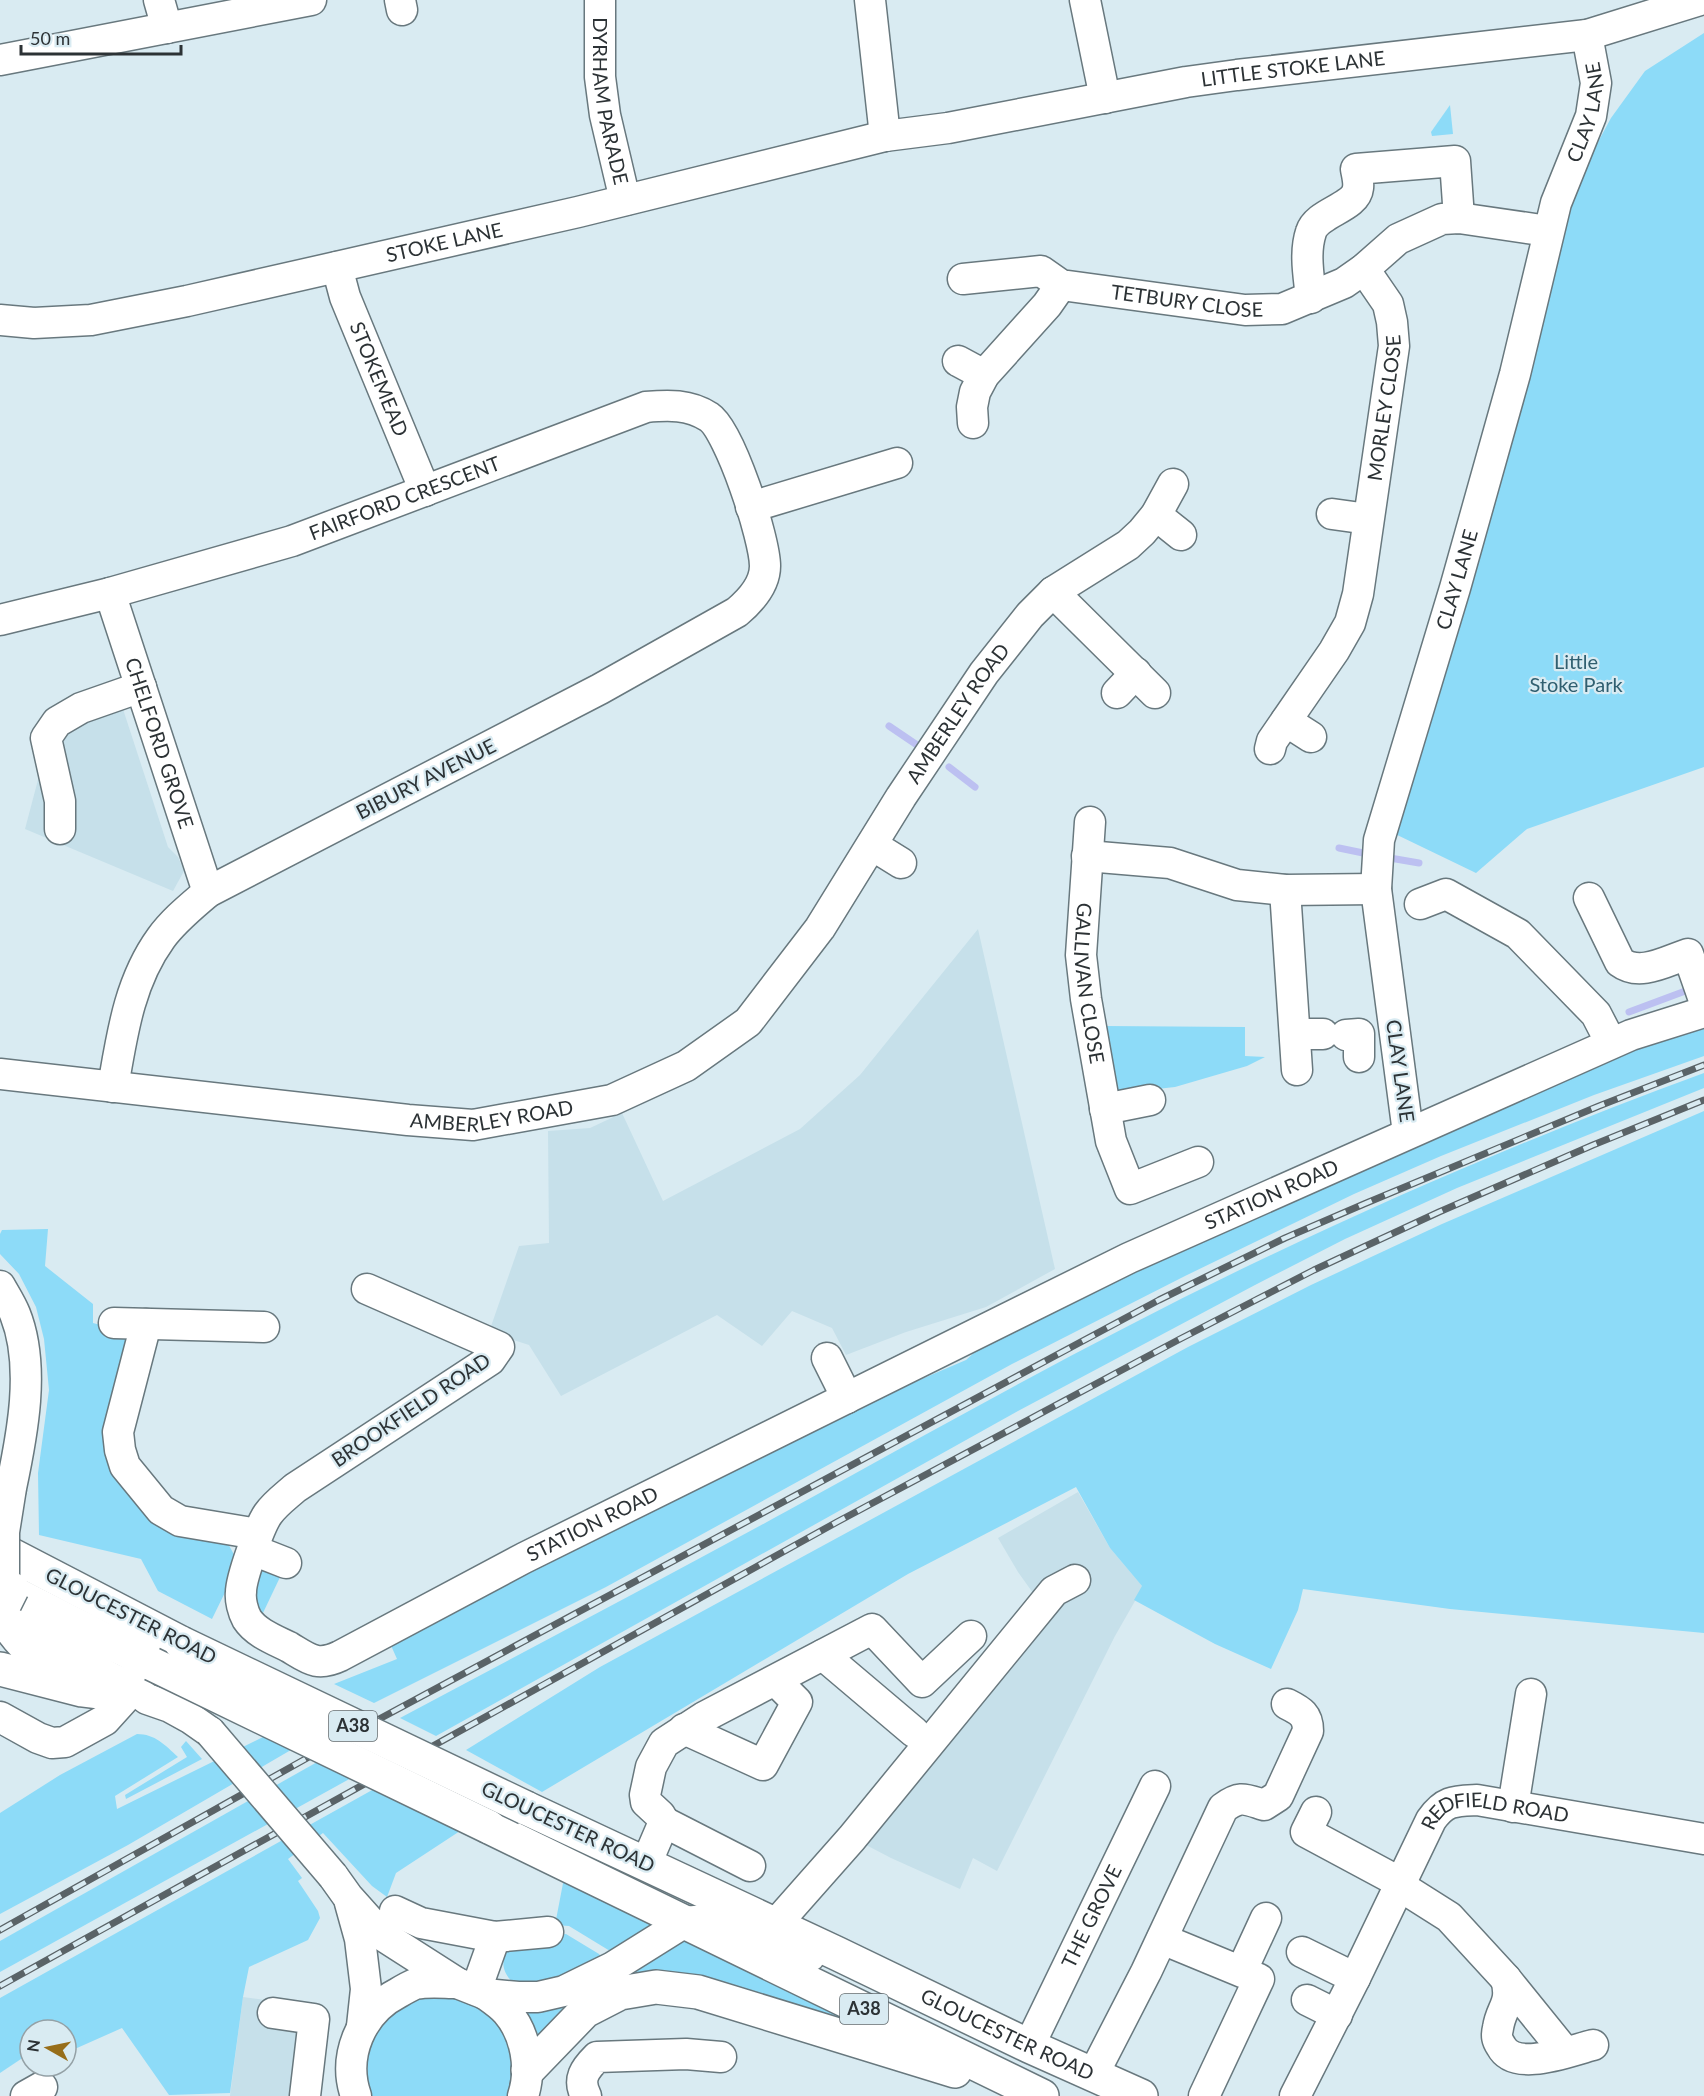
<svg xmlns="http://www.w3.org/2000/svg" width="1704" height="2096" font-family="Lato,sans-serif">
<rect width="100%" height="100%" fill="#d9ebf2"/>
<g fill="#c6e0ea">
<polygon points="123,687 121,703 168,847 178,857 184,871 173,891 25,829 39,776 32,732 54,706"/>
<polygon points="978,929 1055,1269 986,1307 906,1332 846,1355 832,1328 792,1311 762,1346 717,1315 561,1396 529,1345 489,1332 519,1246 549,1243 548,1131 590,1128 622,1113 663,1201 800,1129 860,1075"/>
<polygon points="1078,1492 1110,1548 1143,1587 1115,1636 997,1871 973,1858 960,1889 891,1858 847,1835 1038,1600 1018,1572 998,1538"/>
<polygon points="243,1997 306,2005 294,2096 230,2096"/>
</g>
<g fill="#8ddbf8">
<polygon points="1704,33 1704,767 1527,829 1476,873 1391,832 1439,692 1580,175 1611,118 1645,71"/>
<polygon points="1450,105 1453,134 1432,136 1431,132"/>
<path d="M1704,1021V1056L1594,1095L1441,1156L1354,1194L1185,1276L1012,1364L606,1587L374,1703L334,1684L397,1659L389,1641L868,1402L966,1360L986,1342C1223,1230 1460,1118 1704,1021Z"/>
<polygon points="1104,1026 1245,1027 1245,1056 1265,1057 1247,1066 1175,1087 1121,1093 1114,1090"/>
<path d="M1704,1073V1088L1457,1188L1345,1239L1255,1285L1018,1411L436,1736L400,1718C529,1649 659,1581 787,1511C941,1426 1094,1340 1252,1264C1400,1193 1551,1129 1704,1073Z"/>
<polygon points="1704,1111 1704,1633 1450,1609 1303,1589 1298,1610 1271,1669 1215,1644 1134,1600 1142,1586 1110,1548 1076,1487 908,1574 542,1792 466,1750 600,1667 1188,1347 1311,1285 1442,1224"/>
<polygon points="48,1229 45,1266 93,1304 93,1323 119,1330 129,1335 115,1469 133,1500 158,1523 226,1540 237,1560 234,1574 212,1619 158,1591 141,1559 39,1535 38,1473 49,1390 44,1339 36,1307 19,1274 0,1254 0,1234 2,1230"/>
<path d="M266,1568L282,1573L262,1615C254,1599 254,1588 260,1571Z"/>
<path d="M137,1734C155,1734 165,1745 178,1757L115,1796L117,1809L269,1734L296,1747L128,1845L0,1914V1813L60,1775Z"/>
<polygon points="186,1741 202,1759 126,1799 125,1795 187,1757 181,1747"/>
<polygon points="319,1761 353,1777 0,1972 0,1941"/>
<polygon points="374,1789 460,1831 396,1873 387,1897 372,1886 323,1833 288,1859 302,1878 298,1881 318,1911 320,1918 308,1940 249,1967 243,1997 230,2093 169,2095 122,2028 77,2048 66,2047 66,2030 30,2030 30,2053 0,2073 0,1998"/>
<polygon points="564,1878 658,1926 614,1958 610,1951 569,1926 555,1925"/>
<path d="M566,1934L599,1954L605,1963L560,1987L518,1988C510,1980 501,1971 504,1959C510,1933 544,1937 566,1934Z"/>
<polygon points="680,1937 839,2014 839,2018 759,1994 627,1980 624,1969"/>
<polygon points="610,1978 539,2036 524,2008"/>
<path d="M455,1998C462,2000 470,2003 477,2006C509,2024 518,2063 507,2096H372C358,2057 376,2011 418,1999C429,1996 444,1998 455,1998Z"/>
</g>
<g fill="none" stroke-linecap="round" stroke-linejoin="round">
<g stroke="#bcc0f1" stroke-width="7">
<polyline points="889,726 917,745"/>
<polyline points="949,767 975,787"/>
<polyline points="1339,848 1368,854"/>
<polyline points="1390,858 1419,863"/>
<polyline points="1629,1012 1688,990"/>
</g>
<g stroke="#68787e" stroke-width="33">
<g id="minor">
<polyline points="159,0 167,28"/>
<polyline points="400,0 402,10"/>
<path id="s1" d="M600,0V77L605,115L625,200"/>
<polyline points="870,0 885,136"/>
<polyline points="1085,0 1105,98"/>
<polyline points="0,60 311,0"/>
<path id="s2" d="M337,267L345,297L425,491"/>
<path id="s3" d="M963,279L1041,271L1061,285L1245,310L1282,309L1344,283L1364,269L1398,239L1442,219L1459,218L1548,231"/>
<path d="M1311,298C1309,277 1304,253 1311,232C1317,212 1356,208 1358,188C1359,182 1357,175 1356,169L1455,161L1459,218"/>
<path id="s4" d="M0,320L34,323L91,320L187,301L578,212L885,136L948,128L1186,82L1237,75L1587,35L1700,0"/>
<polyline points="958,361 984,375"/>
<polyline points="973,423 972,407 975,392 984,375 1047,305 1061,285"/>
<polyline points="751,507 897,463"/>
<polyline points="1332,514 1368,519"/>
<polyline points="1156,515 1181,535"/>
<polyline points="1053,592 1155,693"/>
<path id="s5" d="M110,593L208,892"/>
<path id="s6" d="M0,620L110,593L292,541L646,407C668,405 689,404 709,417C730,431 765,539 765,566C765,585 750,601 737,612L600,689L208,892C192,906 174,920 161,938C129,982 122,1035 113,1087"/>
<polyline points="1117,693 1136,673"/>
<polyline points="1286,721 1311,737"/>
<path id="s7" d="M1270,749L1272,741L1334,651L1350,623L1358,594L1394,346L1392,322L1388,304L1364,269"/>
<path id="s8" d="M1090,822L1081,955L1086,999L1111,1141L1130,1189L1198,1162"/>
<polyline points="60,829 60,801 46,738 57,722 81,708 141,687"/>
<polyline points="872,845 901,863"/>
<polyline points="1087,856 1170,863 1237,885 1285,890 1376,889"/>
<polyline points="1285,890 1297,1070"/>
<path d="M1589,898L1620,962C1640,977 1666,961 1688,954L1704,1000"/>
<polyline points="1420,904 1446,894 1518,934 1596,1014 1611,1043"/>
<polyline points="1295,1034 1323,1034"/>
<polyline points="1346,1035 1359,1034 1359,1057"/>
<path id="s9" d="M0,1074L408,1120L473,1125L612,1100L686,1066L748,1022L820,928L901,797L984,673L1030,615L1053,592L1128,545L1142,532L1156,515L1173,484"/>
<polyline points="1105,1109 1150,1100"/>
<path id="s10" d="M1408,1133L1376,889L1379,840L1455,588L1515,374L1556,203L1591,116L1596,83L1587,35"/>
<path d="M0,1286C5,1295 11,1304 15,1314C36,1366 22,1436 11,1488"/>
<path id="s11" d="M367,1289L499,1347L490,1360L295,1488C286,1496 275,1504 268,1514C260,1525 241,1578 241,1592C240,1600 243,1612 247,1619C256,1633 275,1640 289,1647C309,1659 317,1667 340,1656L524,1558L1129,1258L1631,1035L1704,1012"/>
<polyline points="114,1323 264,1327"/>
<polyline points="146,1324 118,1432 120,1450 125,1466 161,1510 180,1521 257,1534"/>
<polyline points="827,1358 847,1398"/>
<polyline points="253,1550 286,1563"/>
<polyline points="23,1606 46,1635 73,1656 111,1678 130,1686 147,1699 170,1707 190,1718 210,1732"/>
<path d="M0,1613C20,1653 44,1663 82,1681"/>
<polyline points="823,1655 914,1732"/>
<polyline points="0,1717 38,1738 52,1743 65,1742 105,1720 124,1699"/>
<polyline points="684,1729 763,1765 797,1702 776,1681"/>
<polyline points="1513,1807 1531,1694"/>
<polyline points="1316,1812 1306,1832 1401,1883"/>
<polyline points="664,1822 750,1866"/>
<polyline points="646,1864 664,1822 660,1815 646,1802 645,1795 651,1767 664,1743 704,1717 872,1629 922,1682 971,1636"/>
<polyline points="333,1876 348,1897 382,1935 457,1983 485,1994 518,1997 538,1997 564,1991 613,1967 685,1922 705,1920 726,1922 810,1956"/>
<polyline points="1400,1886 1449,1917 1506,1979 1565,2052"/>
<polyline points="350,1903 360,1939 366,1989 362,2026"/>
<polyline points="395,1911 421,1923 495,1937 548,1932"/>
<polyline points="776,1924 852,1838 1054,1591 1075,1580"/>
<polyline points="1162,1939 1259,1979 1204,2096"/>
<polyline points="1302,1952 1355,1978"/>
<polyline points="1242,1970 1266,1918"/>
<path d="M1506,1979C1513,2004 1501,2007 1498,2028C1496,2036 1497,2040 1501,2046C1515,2073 1569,2051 1593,2045"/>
<polyline points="476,1990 495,1937"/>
<path d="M485,1994C492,1999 501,2005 507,2012C526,2034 532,2069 523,2096"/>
<polyline points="1307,2000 1337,2015"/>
<polyline points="273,2013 314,2019 305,2096"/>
<path id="s12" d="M1029,2046L1155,1786"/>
<path d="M1093,2075L1146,1972L1223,1808C1240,1795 1245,1799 1264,1805L1278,1796L1308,1731C1308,1715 1301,1711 1287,1704"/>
<polyline points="26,2096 42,2087"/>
<path d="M356,2096C342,2056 361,2012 398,1993C403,1990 410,1986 415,1984C428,1981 444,1983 457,1983"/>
<path d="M586,2096C577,2079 585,2069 597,2057L686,2054L721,2057"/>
<path id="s13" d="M1295,2096L1355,1978L1431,1820C1445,1800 1455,1801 1477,1800L1704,1839"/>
</g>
</g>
<g stroke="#68787e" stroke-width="36">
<g id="major">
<polyline points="0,1549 181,1643"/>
<polyline points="0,1586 152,1664"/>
<polyline points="0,1669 82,1690 106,1693"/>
<path id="s14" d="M526,1808L836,1953L1029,2046L1141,2096"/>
<polyline points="489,1827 1042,2096"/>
<polyline points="528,2070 585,2011 620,1993 656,1987 698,1992 955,2071"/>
</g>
</g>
<use href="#minor" stroke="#fff" stroke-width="30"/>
<use href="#major" stroke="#fff" stroke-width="33"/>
<g stroke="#5a6367" stroke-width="7">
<g id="rail">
<polyline points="0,1930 316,1753 1159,1300 1285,1238 1364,1204 1599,1106 1704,1065"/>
<polyline points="0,1986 837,1522 1180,1339 1314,1270 1439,1212 1593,1145 1704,1100"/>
</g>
</g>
<use href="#rail" stroke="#d9ebf2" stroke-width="4.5" stroke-dasharray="14" stroke-linecap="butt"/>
<g stroke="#68787e" stroke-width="33" stroke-linecap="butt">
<g id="minor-bridge">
<polyline points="0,1588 4,1575 4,1532 11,1488"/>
<polyline points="210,1732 333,1876"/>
</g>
</g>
<g stroke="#68787e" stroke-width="36" stroke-linecap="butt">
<g id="major-bridge">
<polyline points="5,1603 12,1589"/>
<polyline points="181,1643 526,1808"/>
<polyline points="152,1664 489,1827"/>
</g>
</g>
<use href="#minor-bridge" stroke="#fff" stroke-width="30"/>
<use href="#major-bridge" stroke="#fff" stroke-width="33"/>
</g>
<g text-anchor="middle" stroke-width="4.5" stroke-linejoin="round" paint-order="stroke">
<g fill="#d9ebf2" stroke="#606a6e" stroke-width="1.5">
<rect x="329" y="1711" width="48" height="30" rx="4.5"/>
<rect x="840" y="1994" width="48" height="30" rx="4.5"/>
</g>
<g font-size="18" font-weight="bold" fill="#2c3235">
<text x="353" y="1732">A38</text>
<text x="864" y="2015">A38</text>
</g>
<g font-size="20" fill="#2c3235" stroke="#d9ebf2">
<text dy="7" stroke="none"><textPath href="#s4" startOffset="1320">LITTLE STOKE LANE</textPath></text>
<text dy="7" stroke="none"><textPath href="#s1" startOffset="102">DYRHAM PARADE</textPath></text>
<text dy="7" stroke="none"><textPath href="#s10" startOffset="1053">CLAY LANE</textPath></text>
<text dy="7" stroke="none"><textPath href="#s4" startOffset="453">STOKE LANE</textPath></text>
<text dy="7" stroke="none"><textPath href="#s3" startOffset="230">TETBURY CLOSE</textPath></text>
<text dy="7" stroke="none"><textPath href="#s2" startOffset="120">STOKEMEAD</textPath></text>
<text dy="7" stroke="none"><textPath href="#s7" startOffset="368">MORLEY CLOSE</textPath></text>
<text dy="7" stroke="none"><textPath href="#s6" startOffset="423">FAIRFORD CRESCENT</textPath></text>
<text dy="7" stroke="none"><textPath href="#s10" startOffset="567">CLAY LANE</textPath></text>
<text dy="7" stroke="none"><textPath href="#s9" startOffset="1148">AMBERLEY ROAD</textPath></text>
<text dy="7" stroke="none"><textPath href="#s5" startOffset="158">CHELFORD GROVE</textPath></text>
<text transform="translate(426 779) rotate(-27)" y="7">BIBURY AVENUE</text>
<text dy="7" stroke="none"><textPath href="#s8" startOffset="162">GALLIVAN CLOSE</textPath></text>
<text transform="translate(1400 1071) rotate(82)" y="7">CLAY LANE</text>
<text dy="7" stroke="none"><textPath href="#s9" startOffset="495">AMBERLEY ROAD</textPath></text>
<text dy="7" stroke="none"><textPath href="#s11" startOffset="1688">STATION ROAD</textPath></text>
<text transform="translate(411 1410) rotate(-34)" y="7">BROOKFIELD ROAD</text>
<text dy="7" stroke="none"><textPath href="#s11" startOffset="933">STATION ROAD</textPath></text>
<text transform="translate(131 1616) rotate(27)" y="7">GLOUCESTER ROAD</text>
<text transform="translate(568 1827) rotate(25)" y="7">GLOUCESTER ROAD</text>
<text dy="7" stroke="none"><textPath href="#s13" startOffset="376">REDFIELD ROAD</textPath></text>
<text dy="7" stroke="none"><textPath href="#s12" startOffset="144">THE GROVE</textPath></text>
<text dy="7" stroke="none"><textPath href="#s14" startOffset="532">GLOUCESTER ROAD</textPath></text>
</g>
<g font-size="20" fill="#305f70" stroke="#d9ebf2">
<text x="1576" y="669">Little<tspan x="1576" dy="23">Stoke Park</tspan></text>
</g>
</g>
<g transform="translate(48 2048) rotate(279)"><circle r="28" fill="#d9ebf2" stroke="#94a1a6" stroke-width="1.5"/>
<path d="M0-4.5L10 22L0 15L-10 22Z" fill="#976e1a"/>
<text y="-9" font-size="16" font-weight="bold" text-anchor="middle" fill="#2c3235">N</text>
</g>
<path d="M21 45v9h160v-9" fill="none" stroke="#2c3235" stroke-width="3"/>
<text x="30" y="45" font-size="18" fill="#2c3235" stroke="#d9ebf2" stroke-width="4.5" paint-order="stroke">50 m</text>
</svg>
